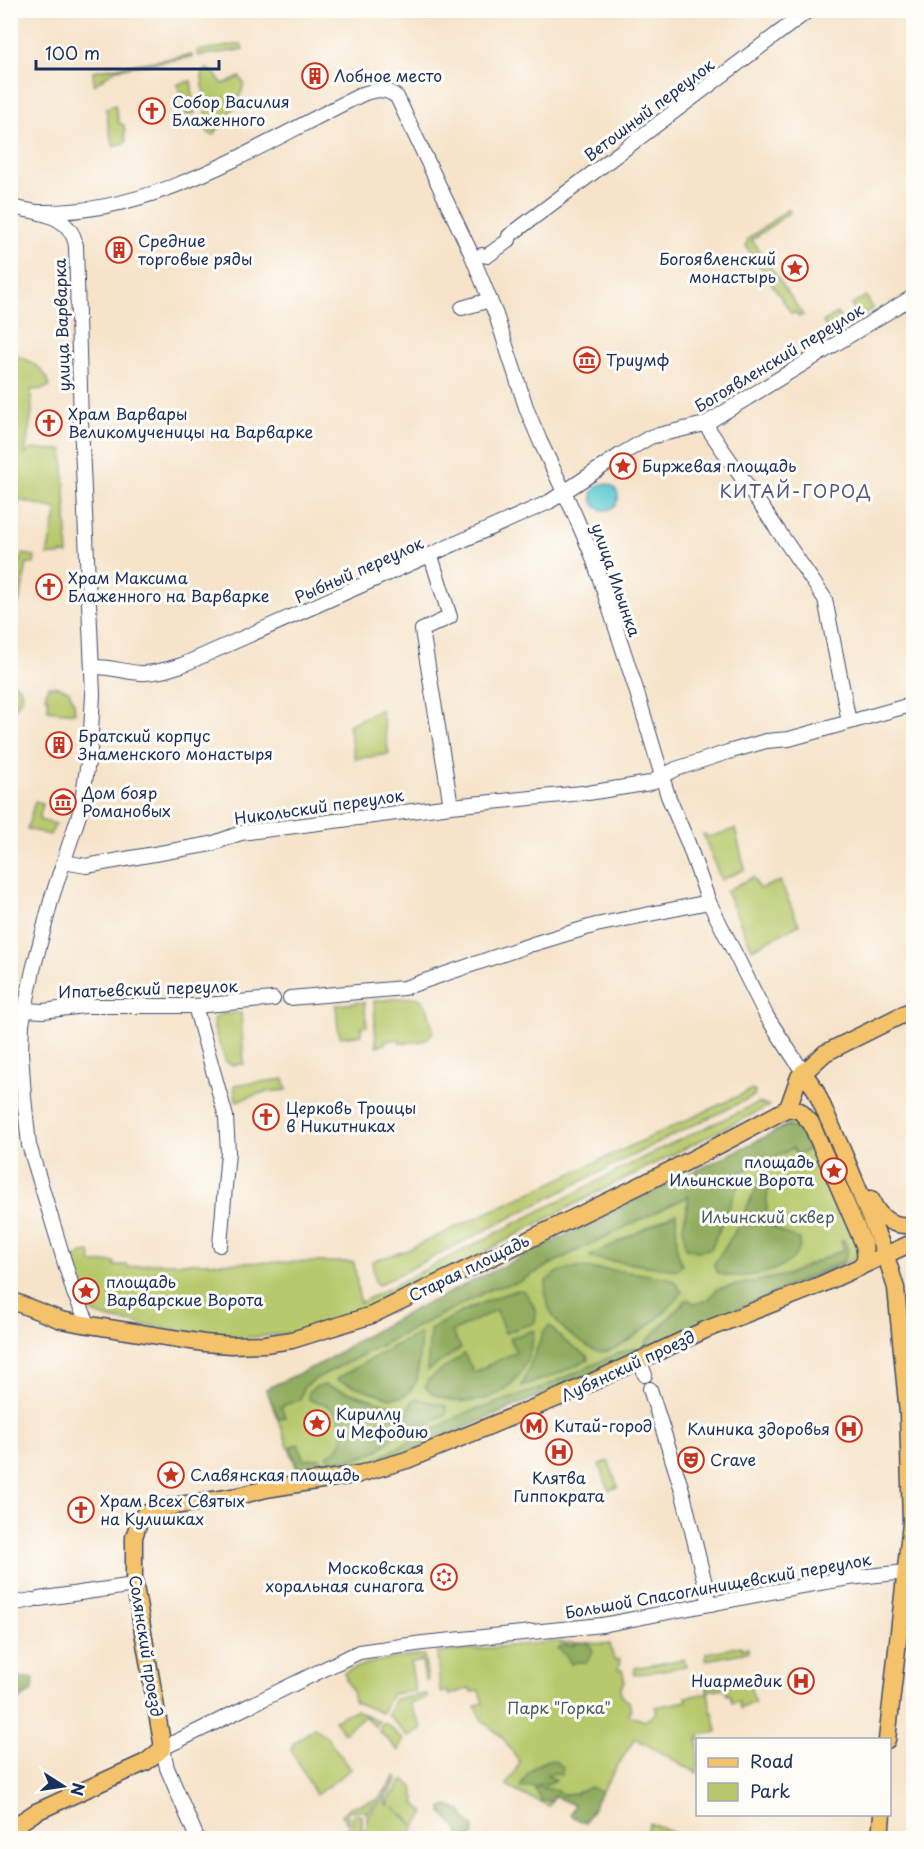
<svg xmlns="http://www.w3.org/2000/svg" width="924" height="1849" font-family="'Playpen Sans',sans-serif">
<rect width="100%" height="100%" fill="#fdfcf7"/>
<filter id="ink" filterUnits="userSpaceOnUse"><feTurbulence type="fractalNoise" baseFrequency=".0167" numOctaves="2"/><feDisplacementMap in="SourceGraphic" scale="12" xChannelSelector="R" yChannelSelector="G"/><feConvolveMatrix kernelMatrix="1 2 1 2 8 2 1 2 1" color-interpolation-filters="sRGB"/></filter>
<filter id="wash" filterUnits="userSpaceOnUse"><feTurbulence type="fractalNoise" baseFrequency=".008" numOctaves="4" result="noise"/><feDisplacementMap in="SourceGraphic" scale="24" xChannelSelector="R" yChannelSelector="G"/><feGaussianBlur stdDeviation="1.35" result="paint"/><feColorMatrix in="noise" values="0 0 0 0 0 0 0 0 0 0 0 0 0 0 0 0 0 1.4 0 .05"/><feComposite in="paint" operator="in"/></filter>
<g filter="url(#wash)">
<rect width="100%" height="100%" fill="#f6e3c9"/>
<g fill="#b7c96c" stroke="#697c65" stroke-width="1.5">
<polygon points="241,44 243,49 240,50 198,56 197,51"/>
<polygon points="192,55 192,57 116,69 94,85 93,71"/>
<path d="M207,69L213,72L223,84L240,77L244,84C239,104 226,119 213,135L208,133L202,76L203,72Z"/>
<polygon points="191,81 195,113 186,115 185,96 179,92 178,84"/>
<polygon points="115,105 119,123 124,125 126,142 114,147 109,130 106,108"/>
<polygon points="788,209 790,212 752,240 803,315 799,317 795,312 792,314 746,246 748,239"/>
<polygon points="866,296 873,308 859,317 851,305"/>
<polygon points="837,313 845,325 830,334 823,322"/>
<path d="M11,354C28,359 45,367 50,386L43,389L31,390L32,412L25,454L31,449L63,450L68,554L61,553L60,555H47L57,509L19,500L11,527Z"/>
<polygon points="23,554 35,556 34,564 27,563 20,600 18,605 11,606 11,559 21,562"/>
<path d="M11,683C28,685 22,706 11,710Z"/>
<polygon points="48,686 60,687 69,691 74,703 75,713 48,710 48,698 45,697"/>
<polygon points="381,709 389,754 355,759 348,725"/>
<polygon points="35,801 43,803 39,820 56,824 50,835 27,829"/>
<polygon points="735,829 745,869 721,880 703,834 709,837"/>
<polygon points="753,877 759,889 780,881 799,925 752,949 726,891"/>
<path d="M414,997C429,998 430,1019 433,1032C427,1044 413,1042 400,1043V1039L385,1041V1044L376,1046L374,1001Z"/>
<polygon points="364,1002 367,1026 361,1027 361,1035 341,1037 338,1030 336,1005"/>
<polygon points="241,1013 244,1064 231,1065 226,1062 214,1029 214,1019 221,1014"/>
<polygon points="284,1079 287,1090 265,1092 236,1101 234,1085"/>
<polygon points="751,1090 755,1092 754,1096 661,1141 378,1285 375,1282 372,1261 405,1251"/>
<path d="M758,1103L769,1106L592,1195L386,1304L298,1333L230,1339L109,1319L90,1312C83,1297 71,1277 73,1259L82,1253L90,1252L92,1263L114,1262L115,1266L127,1265L128,1268L152,1263L354,1262L360,1303L664,1147Z"/>
<polygon points="792,1122 804,1124 862,1250 857,1258 396,1458 299,1474 266,1389 324,1362 355,1342 402,1316 732,1155"/>
<polygon points="608,1461 618,1487 609,1490 599,1465"/>
<path d="M550,1642L610,1644L614,1660L619,1659L620,1661L618,1670H622L625,1682C617,1689 620,1698 629,1701L631,1711L629,1712L630,1716L645,1721L657,1712L655,1707L687,1701L686,1697L707,1693V1687L748,1679L755,1702L740,1709L739,1702L732,1703L730,1694L727,1695L725,1688L708,1691L711,1712H713L717,1732L699,1735L700,1739L698,1740L697,1773L635,1738L593,1805L585,1823L570,1815L574,1805L554,1796L549,1806L517,1792L507,1785L520,1762L502,1737L482,1720L475,1706L483,1703L479,1690L471,1692L470,1688L449,1695L447,1691L442,1693L440,1690L437,1653Z"/>
<polygon points="741,1646 742,1649 747,1648 748,1652 706,1660 706,1653"/>
<path d="M424,1655L428,1680H425L422,1661L411,1663L415,1691L392,1694L383,1711L381,1713L354,1701L353,1694L344,1673C368,1660 397,1658 424,1655Z"/>
<polygon points="684,1659 686,1666 634,1675 635,1668"/>
<polygon points="427,1694 427,1698 409,1703 422,1728 408,1737 391,1718 387,1715 395,1699"/>
<polygon points="355,1710 379,1721 376,1727 364,1716 344,1733 334,1720"/>
<polygon points="383,1723 389,1726 403,1740 399,1751 379,1731"/>
<polygon points="314,1728 326,1736 351,1769 316,1795 291,1750 293,1744"/>
<polygon points="396,1776 397,1777 379,1800 366,1813 364,1810 347,1811 349,1824 341,1815 350,1807 379,1799"/>
<path d="M399,1778L385,1798L386,1804L388,1806L389,1804L388,1800L404,1780L413,1787L416,1800L415,1803L425,1813L415,1826L394,1807L415,1827C408,1844 381,1839 365,1838V1829H367V1816L381,1802Z"/>
<polygon points="355,1814 362,1816 362,1835 346,1837 343,1833 348,1828 353,1827 351,1817"/>
<polygon points="649,1823 686,1838 645,1838"/>
</g>
<g fill="#91ad60" stroke="#566e5f" stroke-width="1.5">
<polygon points="787,1126 801,1132 808,1150 797,1155 793,1148 770,1160 768,1167 757,1164 725,1179 737,1175 741,1178 711,1249 697,1251 686,1248 683,1227 689,1196 562,1258 517,1283 493,1288 317,1378 303,1388 300,1400 281,1406 285,1417 279,1419 266,1389 324,1362 355,1342 402,1316"/>
<path d="M765,1178L770,1179V1182C766,1197 762,1219 777,1229C784,1234 793,1236 800,1240C802,1272 738,1283 716,1272L714,1264L733,1235L761,1179Z"/>
<polygon points="676,1213 677,1250 682,1265 677,1270 591,1258 590,1256"/>
<polygon points="844,1240 848,1250 843,1262 648,1349 646,1347 645,1343 686,1300 690,1300 695,1304 709,1299 717,1289 787,1275 844,1249 841,1241"/>
<path d="M580,1268L621,1271L669,1278L675,1282L682,1292C673,1308 621,1352 602,1352C594,1352 586,1346 581,1342C559,1329 542,1308 546,1282C556,1270 566,1269 580,1268Z"/>
<path d="M517,1290L524,1291C531,1300 540,1313 534,1323L505,1333L496,1310L452,1332L461,1348L427,1371L430,1330C458,1312 486,1300 517,1290Z"/>
<polygon points="550,1326 562,1339 587,1356 588,1360 550,1377 522,1386 544,1331"/>
<path d="M534,1330C530,1376 502,1406 454,1401C444,1399 432,1395 425,1387L428,1380L464,1354L474,1372L516,1352L510,1338Z"/>
<polygon points="419,1334 421,1335 417,1381 409,1392 402,1397 390,1398 337,1380 338,1378 392,1347"/>
<polygon points="637,1348 640,1350 639,1353 396,1458 348,1471 299,1474 290,1447 298,1444 304,1460 320,1458 330,1466 373,1461 463,1414 539,1389 624,1351"/>
<path d="M324,1385L397,1407C411,1443 356,1468 327,1458V1456C351,1446 346,1415 325,1404C319,1401 314,1404 308,1398L309,1392C314,1387 317,1386 324,1385Z"/>
<path d="M416,1398L445,1406L447,1410L446,1414L411,1434L403,1436C403,1425 407,1405 416,1398Z"/>
<polygon points="577,1643 589,1643 593,1651 587,1662 577,1662 571,1664 567,1657 558,1648 563,1645 573,1646"/>
<polygon points="10,1672 15,1678 34,1678 33,1691 16,1702 11,1699"/>
<path d="M548,1760L555,1761L563,1767L561,1775L554,1773L547,1775L556,1780C546,1786 532,1785 520,1788C527,1772 532,1766 548,1760Z"/>
<polygon points="537,1787 558,1790 558,1792 563,1795 576,1794 577,1792 591,1787 601,1792 585,1823 570,1815 574,1805 554,1796 551,1802 547,1800 541,1801 534,1788"/>
<polygon points="448,1806 462,1811 468,1821 474,1827 474,1834 471,1838 460,1838 457,1829 442,1812 442,1808"/>
</g>
<circle fill="#5dcad4" stroke="#3c7c99" stroke-width="1.5" cx="605" cy="497" r="13"/>
</g>
<g filter="url(#ink)">
<g fill="none" stroke-linecap="round" stroke-linejoin="round">
<g stroke="#3c4a6e" stroke-width="16">
<g id="minor">
<path d="M10,207C37,212 71,214 76,246L81,422L93,694L90,750L80,812L52,897L33,970L22,1024L21,1052L24,1097L29,1145L74,1293L89,1325"/>
<path d="M40,212C156,215 263,142 363,94C376,89 386,88 397,97L470,251L496,315L527,410L540,441L574,513L592,555L635,686L668,796L688,843L709,902L767,1017L803,1072"/>
<polyline points="482,255 487,256 509,240 509,236 809,10"/>
<polyline points="462,308 490,300"/>
<polyline points="705,424 825,599 849,722"/>
<polyline points="431,556 450,617 422,630 451,806"/>
<path d="M92,667C110,666 123,672 140,673C154,674 169,669 182,665L549,502L620,455L650,437L705,424L914,296"/>
<polyline points="588,793 650,783 676,769 728,752 766,741 789,739 914,704"/>
<polyline points="64,862 86,866 211,844 241,833 451,806 582,793"/>
<polyline points="533,944 596,925 709,902"/>
<polyline points="290,998 404,988 527,946"/>
<polyline points="195,1006 226,1117 228,1152 220,1245"/>
<polyline points="24,1010 43,1011 84,1006 195,1006 273,999"/>
<polyline points="640,1362 645,1375"/>
<polyline points="650,1389 682,1490 710,1604"/>
<polyline points="39,1599 134,1585"/>
<polyline points="10,1604 32,1600"/>
<polyline points="197,1838 167,1768 163,1748 359,1652 423,1643 602,1625 802,1586 849,1578 906,1572"/>
</g>
</g>
<g stroke="#3c4a6e" stroke-width="19">
<g id="major">
<polyline points="803,1072 815,1089 843,1152 886,1256 896,1288 908,1414 911,1523 887,1740"/>
<polyline points="788,1108 800,1111 811,1123 864,1245 866,1259 859,1268"/>
<path d="M871,1199C879,1219 892,1227 914,1225"/>
<path d="M10,1300L61,1320L77,1323L204,1343L231,1345L265,1344L292,1340L372,1315C511,1247 653,1183 788,1108L799,1077L825,1053L914,1009"/>
<polyline points="10,1829 36,1812 146,1762 163,1748 134,1580 134,1537 140,1519 145,1514 161,1508 239,1496 266,1489 359,1474 407,1460 562,1396 705,1330 820,1285 914,1242"/>
<polyline points="880,1838 882,1814"/>
</g>
</g>
<use href="#minor" stroke="#fff" stroke-width="14"/>
<use href="#major" stroke="#f3c26a" stroke-width="16"/>
</g>
</g>
<defs>
<g id="building-ring" transform="scale(1.35)"><circle r="9.5" fill="#fdfcf7" stroke="#c8321e" stroke-width="1.5"/><path d="M-4-6H4V6H1V3H-1V6H-4ZM-2.5-4.3h1.7v1.8h-1.7ZM.8-4.3h1.7v1.8H.8ZM-2.5-1h1.7V.8h-1.7ZM.8-1h1.7V.8H.8Z" fill="#c8321e"/></g>
<g id="church-ring" transform="scale(1.35)"><circle r="9.5" fill="#fdfcf7" stroke="#c8321e" stroke-width="1.5"/><path d="M-1.2-6h2.4v3.5h3.3v2.4h-3.3V6h-2.4V-.1h-3.3v-2.4h3.3Z" fill="#c8321e"/></g>
<g id="sight-ring" transform="scale(1.35)"><circle r="9.5" fill="#fdfcf7" stroke="#c8321e" stroke-width="1.5"/><path d="M0-6L1.8-2.2L6-1.7L2.9 1.2L3.7 5.4L0 3.3L-3.7 5.4L-2.9 1.2L-6-1.7L-1.8-2.2Z" fill="#c8321e"/></g>
<g id="museum-ring" transform="scale(1.35)"><circle r="9.5" fill="#fdfcf7" stroke="#c8321e" stroke-width="1.5"/><path d="M0-6L6-3V-2H-6V-3ZM-5-1h2V3h-2ZM-1-1h2V3h-2ZM3-1h2V3H3ZM-6 4H6V6H-6Z" fill="#c8321e"/></g>
<g id="metro-ring" transform="scale(1.35)"><circle r="9.5" fill="#fdfcf7" stroke="#c8321e" stroke-width="1.5"/><path d="M-5.5 5V-5H-3L0 0L3-5H5.5V5H3V-.5L0 4L-3-.5V5Z" fill="#c8321e"/></g>
<g id="hospital-ring" transform="scale(1.35)"><circle r="9.5" fill="#fdfcf7" stroke="#c8321e" stroke-width="1.5"/><path d="M-5-5h3v3.5h4V-5h3V5h-3V1.5h-4V5h-3Z" fill="#c8321e"/></g>
<g id="theatre-ring" transform="scale(1.35)"><circle r="9.5" fill="#fdfcf7" stroke="#c8321e" stroke-width="1.5"/><path d="M-5-5.5Q0-4 5-5.5V0Q5 5 0 6Q-5 5-5 0ZM-3.3-2.5H-1v1.5H-3.3ZM1-2.5H3.3v1.5H1ZM-2.8 1Q0 5.5 2.8 1Z" fill="#c8321e"/></g>
<g id="synagogue-ring" transform="scale(1.35)"><circle r="9.5" fill="#fdfcf7" stroke="#c8321e" stroke-width="1.5"/><path d="M0-6.5L5.6 3.2H-5.6ZM0 6.5L5.6-3.2H-5.6Z" fill="#c8321e"/></g>
</defs>
<g fill-rule="evenodd">
<use href="#building-ring" x="315" y="76"/>
<use href="#church-ring" x="152" y="111"/>
<use href="#building-ring" x="119" y="250"/>
<use href="#sight-ring" x="795" y="268"/>
<use href="#museum-ring" x="587" y="360"/>
<use href="#church-ring" x="49" y="423"/>
<use href="#sight-ring" x="623" y="466"/>
<use href="#church-ring" x="49" y="587"/>
<use href="#building-ring" x="59" y="745"/>
<use href="#museum-ring" x="63" y="802"/>
<use href="#church-ring" x="266" y="1117"/>
<use href="#sight-ring" x="834" y="1171"/>
<use href="#sight-ring" x="86" y="1291"/>
<use href="#sight-ring" x="317" y="1423"/>
<use href="#metro-ring" x="534" y="1426"/>
<use href="#hospital-ring" x="849" y="1429"/>
<use href="#hospital-ring" x="559" y="1452"/>
<use href="#theatre-ring" x="691" y="1460"/>
<use href="#sight-ring" x="171" y="1475"/>
<use href="#church-ring" x="81" y="1510"/>
<use href="#synagogue-ring" x="444" y="1577"/>
<use href="#hospital-ring" x="801" y="1681"/>
</g>
<g text-anchor="middle" stroke-width="6" stroke-linejoin="round" paint-order="stroke">
<g font-size="16" fill="#1b2f5e" stroke="#fdfcf7" text-anchor="start">
<text x="334" y="82">Лобное место</text>
<text x="172" y="108">Собор Василия<tspan x="172" dy="18">Блаженного</tspan></text>
<text x="138" y="247">Средние<tspan x="138" dy="18">торговые ряды</tspan></text>
<text x="776" y="265" text-anchor="end">Богоявленский<tspan x="776" dy="18">монастырь</tspan></text>
<text x="606" y="366">Триумф</text>
<text x="68" y="420">Храм Варвары<tspan x="68" dy="18">Великомученицы на Варварке</tspan></text>
<text x="642" y="472">Биржевая площадь</text>
<text x="68" y="584">Храм Максима<tspan x="68" dy="18">Блаженного на Варварке</tspan></text>
<text x="78" y="742">Братский корпус<tspan x="78" dy="18">Знаменского монастыря</tspan></text>
<text x="82" y="799">Дом бояр<tspan x="82" dy="18">Романовых</tspan></text>
<text x="286" y="1114">Церковь Троицы<tspan x="286" dy="18">в Никитниках</tspan></text>
<text x="814" y="1168" text-anchor="end">площадь<tspan x="814" dy="18">Ильинские Ворота</tspan></text>
<text x="106" y="1288">площадь<tspan x="106" dy="18">Варварские Ворота</tspan></text>
<text x="336" y="1420">Кириллу<tspan x="336" dy="18">и Мефодию</tspan></text>
<text x="554" y="1432">Китай-город</text>
<text x="830" y="1435" text-anchor="end">Клиника здоровья</text>
<text x="710" y="1466">Crave</text>
<text x="190" y="1481">Славянская площадь</text>
<text x="559" y="1484" text-anchor="middle">Клятва<tspan x="559" dy="18">Гиппократа</tspan></text>
<text x="100" y="1507">Храм Всех Святых<tspan x="100" dy="18">на Кулишках</tspan></text>
<text x="424" y="1574" text-anchor="end">Московская<tspan x="424" dy="18">хоральная синагога</tspan></text>
<text x="782" y="1687" text-anchor="end">Ниармедик</text>
</g>
<g font-size="16" fill="#1b2f5e" stroke="#fdfcf7">
<text transform="translate(649 110) rotate(-37)" y="6">Ветошный переулок</text>
<text transform="translate(62 325) rotate(-92)" y="6">улица Варварка</text>
<text transform="translate(779 358) rotate(-31)" y="6">Богоявленский переулок</text>
<text transform="translate(359 570) rotate(-24)" y="6">Рыбный переулок</text>
<text transform="translate(616 580) rotate(71)" y="6">улица Ильинка</text>
<text transform="translate(319 807) rotate(-8)" y="6">Никольский переулок</text>
<text transform="translate(148 989) rotate(-2)" y="6">Ипатьевский переулок</text>
<text transform="translate(469 1268) rotate(-26)" y="6">Старая площадь</text>
<text transform="translate(628 1366) rotate(-25)" y="6">Лубянский проезд</text>
<text transform="translate(718 1586) rotate(-10)" y="6">Большой Спасоглинищевский переулок</text>
<text transform="translate(146 1646) rotate(81)" y="6">Солянский проезд</text>
</g>
<g font-size="16" fill="#4a5d62" stroke="#fdfcf7">
<text x="768" y="1223">Ильинский сквер</text>
<text x="559" y="1714">Парк "Горка"</text>
</g>
<g font-size="18" letter-spacing="1.5" fill="#535782" stroke="#fdfcf7">
<text x="796" y="498">КИТАЙ-ГОРОД</text>
</g>
</g>
<rect width="924" height="1849" fill="none" stroke="#fdfcf7" stroke-width="36"/>
<rect x="696" y="1738" width="195" height="78" fill="#fdfcf7" stroke="#a3aaba" stroke-width="1.5"/>
<rect x="708" y="1758" width="30" height="9" fill="#f3c26a" stroke="#a3aaba" stroke-width="1.5"/>
<text x="750" y="1768" font-size="18" fill="#1b2f5e">Road</text>
<rect x="708" y="1783" width="30" height="18" fill="#b7c96c" stroke="#a3aaba" stroke-width="1.5"/>
<text x="750" y="1798" font-size="18" fill="#1b2f5e">Park</text>
<g transform="translate(63 1786) rotate(102)" stroke="#fdfcf7" stroke-width="4.5" paint-order="stroke">
<path d="M0-4.5L10 22L0 15L-10 22Z" fill="#1b2f5e"/>
<text y="-9" font-size="16" font-weight="bold" text-anchor="middle" fill="#1b2f5e">N</text>
</g>
<path d="M36 60v9h183v-9" fill="none" stroke="#1b2f5e" stroke-width="3"/>
<text x="45" y="60" font-size="18" fill="#1b2f5e" stroke="#fdfcf7" stroke-width="4.5" paint-order="stroke">100 m</text>
</svg>
